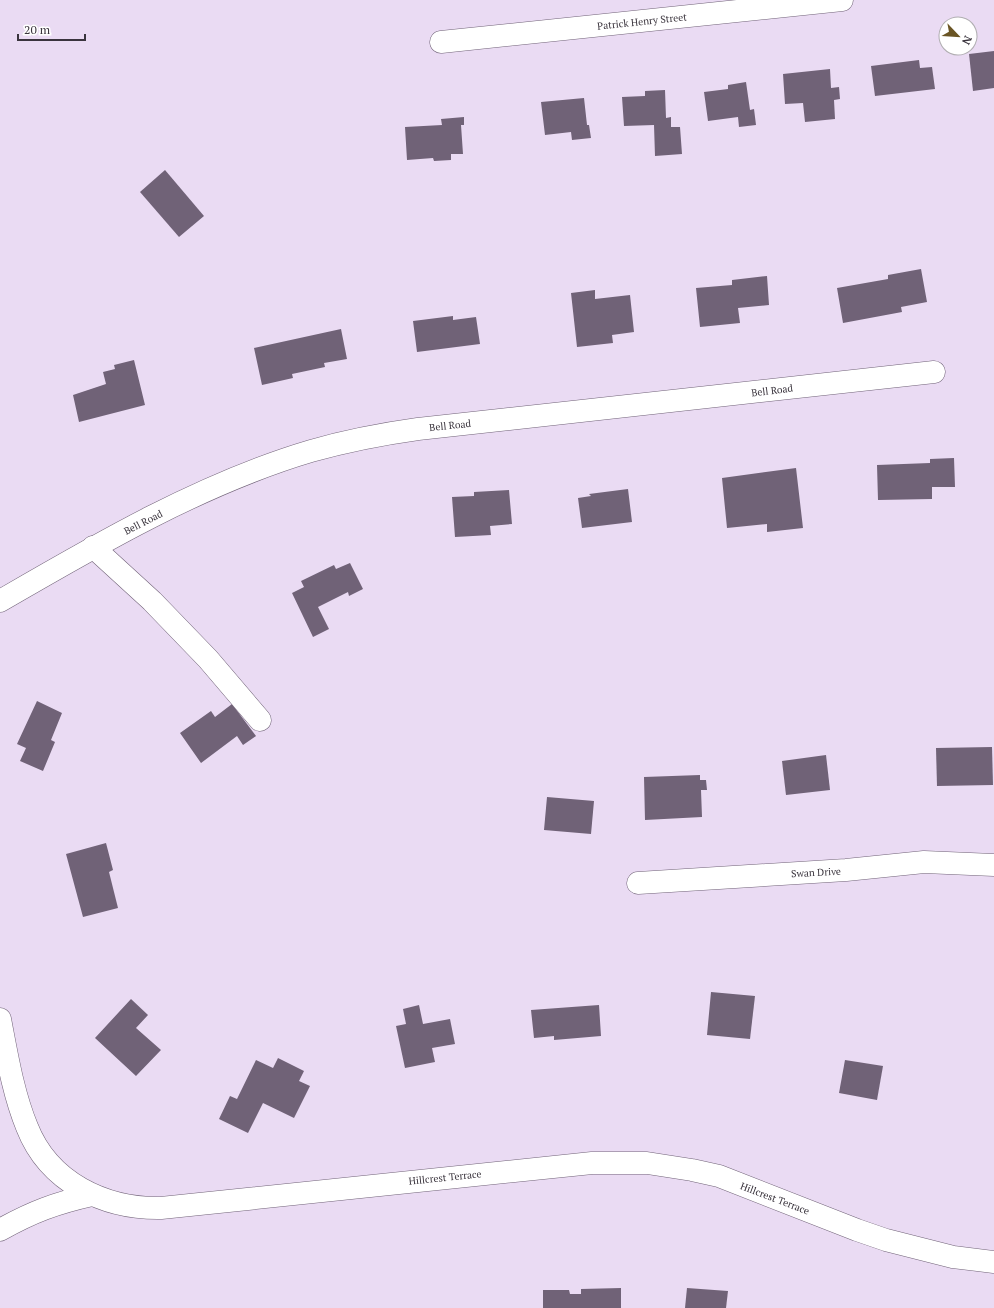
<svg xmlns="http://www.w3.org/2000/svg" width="994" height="1308" font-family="'PT Serif',serif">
<rect width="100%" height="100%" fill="#eadbf3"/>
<g fill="#706277">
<polygon points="994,51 994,88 973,91 969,54"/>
<polygon points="919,60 920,68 932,67 935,89 875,96 871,66"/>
<polygon points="830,69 831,88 839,87 840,99 834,100 835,119 805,122 803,103 785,104 783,74"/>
<polygon points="746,82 750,110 754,109 756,125 739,127 738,117 708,121 704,92 728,89 728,85"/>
<polygon points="665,90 666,118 671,117 671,127 680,127 682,154 655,156 654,125 624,126 622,97 645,96 645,91"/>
<polygon points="584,98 587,125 589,125 591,138 572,140 571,132 545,135 541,102"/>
<polygon points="464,117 464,125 461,125 463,154 451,154 451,160 434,161 433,158 407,160 405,127 442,125 441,119"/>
<polygon points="165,170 204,216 179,237 140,192"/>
<polygon points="921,269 927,302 901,307 902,312 843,323 837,288 888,279 888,275"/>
<polygon points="767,276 769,305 738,308 740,323 700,327 696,288 732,285 732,280"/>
<polygon points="595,290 595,299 630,295 634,332 612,335 613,343 577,347 571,293"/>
<polygon points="453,316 453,320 476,317 480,344 417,352 413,321"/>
<polygon points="341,329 347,359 324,363 325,367 292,374 293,378 262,385 254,348"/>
<polygon points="134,360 145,405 79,422 73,395 106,384 103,372 115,369 114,365"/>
<polygon points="954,458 955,487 932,487 932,499 878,500 877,465 930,463 930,459"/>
<polygon points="796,468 803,528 767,532 767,524 727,528 722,478"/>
<polygon points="628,489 632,522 582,528 578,498 591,496 589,494"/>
<polygon points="509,490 512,524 490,526 491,535 455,537 452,497 474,496 474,492"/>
<polygon points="350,563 363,589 349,596 348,592 318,607 329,629 313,637 292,593 304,587 301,581 334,565 336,569"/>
<polygon points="37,701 62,713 51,740 55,742 43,771 20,761 26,748 17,744"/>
<polygon points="232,704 256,736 243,745 237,736 201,763 180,733 211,711 215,717"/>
<polygon points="992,747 993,785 937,786 936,748"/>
<polygon points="826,755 830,790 786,795 782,761"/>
<polygon points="700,775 700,780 706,780 707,790 701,790 702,817 645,820 644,777"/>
<polygon points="547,797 594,801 591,834 544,830"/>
<polygon points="106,843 113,870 109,872 118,908 83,917 66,854"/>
<polygon points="711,992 755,996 750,1039 707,1035"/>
<polygon points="131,999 148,1015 136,1028 161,1050 136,1076 95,1038"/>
<polygon points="419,1005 423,1024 450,1019 455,1044 432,1048 435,1062 405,1068 396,1026 406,1024 403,1009"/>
<polygon points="599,1005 601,1036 554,1040 554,1036 534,1038 531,1010"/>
<polygon points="278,1058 304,1071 299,1081 310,1086 294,1118 263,1103 248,1133 219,1119 230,1096 237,1099 256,1060 273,1068"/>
<polygon points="845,1060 883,1066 877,1100 839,1093"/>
<polygon points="621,1288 621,1308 543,1308 543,1290 569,1290 570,1294 581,1294 581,1289"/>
<polygon points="687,1288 728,1291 726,1308 685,1308"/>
</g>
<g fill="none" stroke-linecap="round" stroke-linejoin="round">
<g stroke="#716378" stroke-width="23">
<g id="minor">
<polyline points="441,42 842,0"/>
<polyline points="93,547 152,601 208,659 260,720"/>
<path d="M0,601C98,544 203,483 311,451C346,441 382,434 418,429L934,372"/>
<polyline points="638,883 846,870 924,862 994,865"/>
<path d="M0,1019C7,1055 13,1093 27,1127C49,1183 105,1209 161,1208L592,1163H647L692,1170L719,1176L857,1230L886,1240L953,1257L994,1262"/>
<path d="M0,1230C32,1212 56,1203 92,1195"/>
</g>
</g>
<use href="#minor" stroke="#fff" stroke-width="22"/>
</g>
<g text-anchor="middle" stroke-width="4" stroke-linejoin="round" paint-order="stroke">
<g font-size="10" fill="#3a343d" stroke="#fff">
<text transform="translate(642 21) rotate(-6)" y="4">Patrick Henry Street</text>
<text transform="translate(772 390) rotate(-7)" y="4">Bell Road</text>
<text transform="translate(450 425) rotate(-6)" y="4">Bell Road</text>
<text transform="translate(143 522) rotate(-27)" y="4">Bell Road</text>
<text transform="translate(816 872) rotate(-3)" y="4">Swan Drive</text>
<text transform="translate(445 1177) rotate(-6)" y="4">Hillcrest Terrace</text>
<text transform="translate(775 1198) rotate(21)" y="4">Hillcrest Terrace</text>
</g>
</g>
<g transform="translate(958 36) rotate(115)"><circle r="19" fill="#ffffff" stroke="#b0aeb1"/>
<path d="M0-3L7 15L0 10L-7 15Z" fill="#6a5524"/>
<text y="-6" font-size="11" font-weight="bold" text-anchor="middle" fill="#3a343d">N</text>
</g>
<path d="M18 34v6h67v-6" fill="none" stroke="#3a343d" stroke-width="2"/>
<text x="24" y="34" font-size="12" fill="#3a343d" stroke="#ffffff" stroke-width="3" paint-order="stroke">20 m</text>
</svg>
